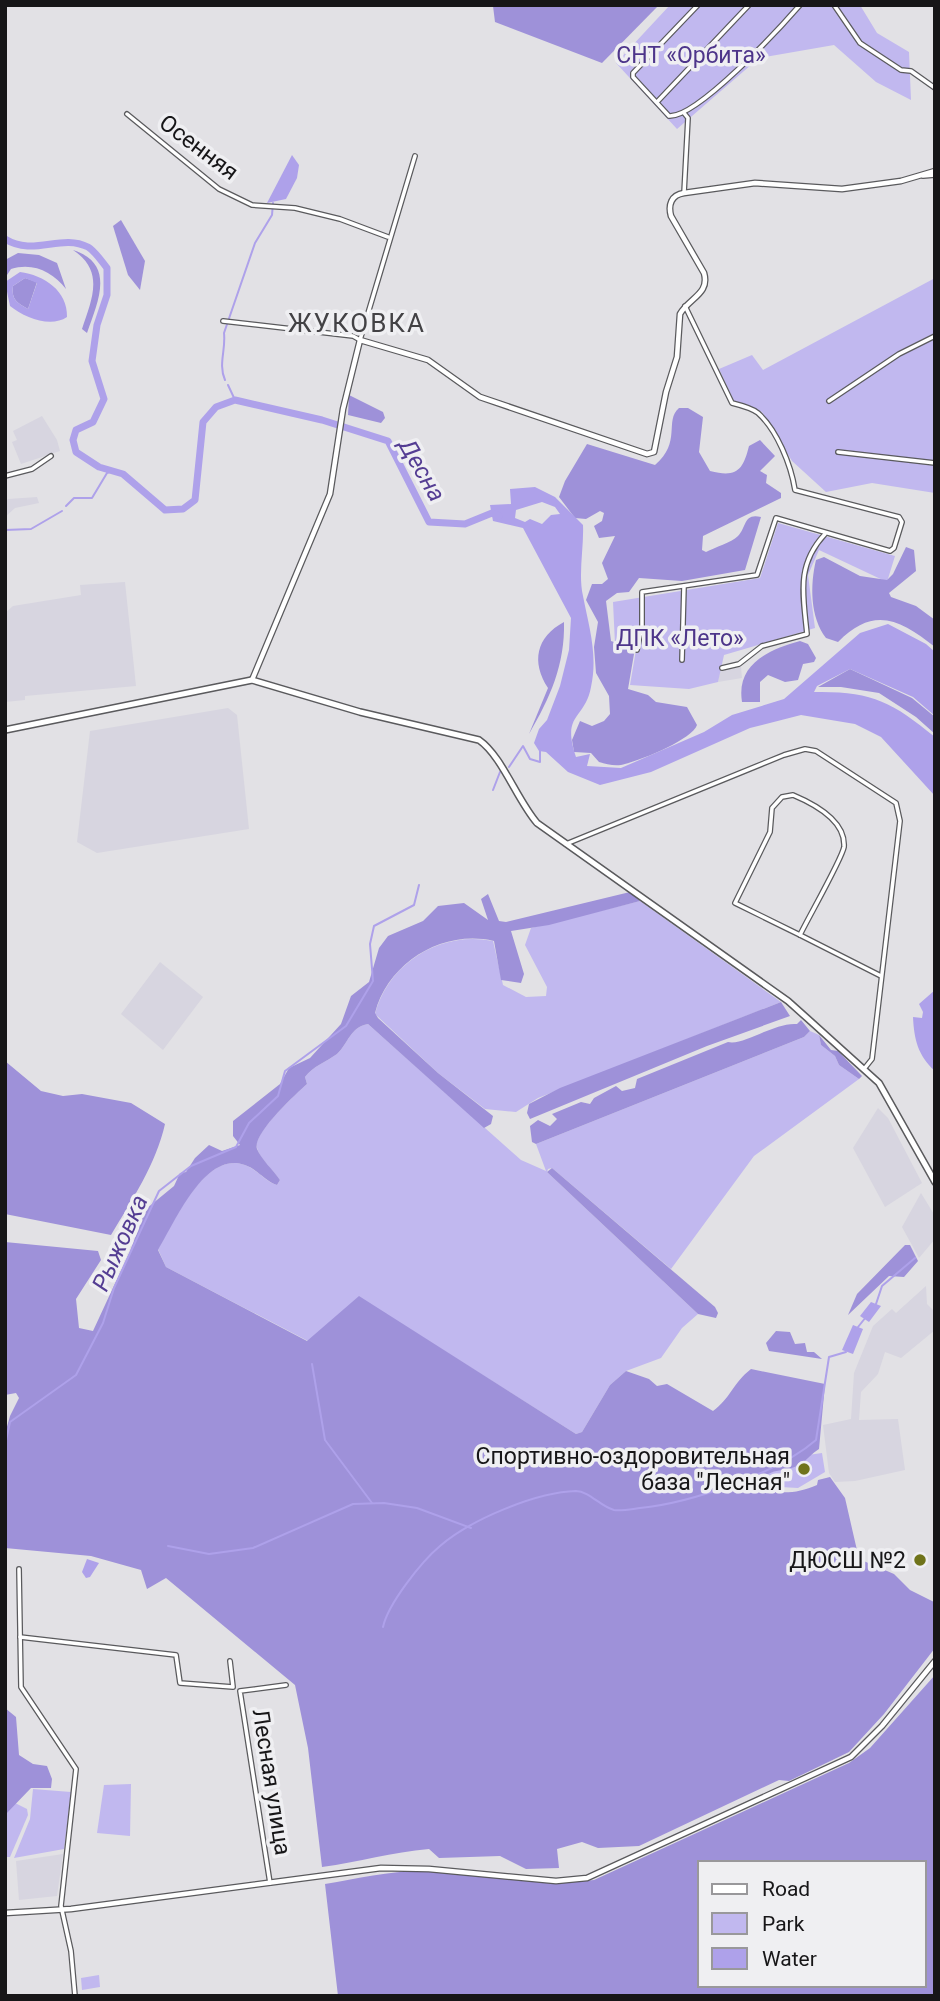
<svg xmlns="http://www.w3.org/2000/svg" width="940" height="2001" font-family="Roboto,sans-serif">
<rect width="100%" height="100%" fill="#e2e1e5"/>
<g fill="#d7d5e0">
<polygon points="42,416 57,440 60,451 21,464 12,442 17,440 13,431"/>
<polygon points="37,497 39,503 15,508 5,517 5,502 8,499"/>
<polygon points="125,582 136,686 25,696 25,700 5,702 5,613 13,606 81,595 80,585"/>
<polygon points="741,667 742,678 718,682 720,671"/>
<polygon points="228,708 237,715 249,829 97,853 77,842 90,731"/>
<polygon points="160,962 203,997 163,1050 121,1014"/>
<polygon points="878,1108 888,1118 922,1183 885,1207 853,1148"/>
<polygon points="921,1193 935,1216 935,1239 919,1258 902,1227"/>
<polygon points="926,1286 927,1304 935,1312 935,1330 901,1358 885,1352 878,1374 861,1392 859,1420 898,1419 905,1470 855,1481 835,1482 829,1473 823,1425 851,1419 854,1373 873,1326 892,1309 896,1313"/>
<polygon points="63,1854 57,1896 19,1900 16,1861"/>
</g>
<g fill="#c1b8ef">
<polygon points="670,5 860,5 877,33 909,52 911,100 876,82 834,45 759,58 677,129 616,63"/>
<polygon points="935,278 935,493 872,483 826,492 792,461 762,412 734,401 719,369 752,355 763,370"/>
<polygon points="778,523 895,556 887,582 819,550 808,575 815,628 724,655 718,682 689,689 630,685 636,650 615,644 613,602 760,578"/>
<path d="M640,901L781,1002L538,1098L516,1112L485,1109L438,1073L375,1014C388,963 441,930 493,941L503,985L526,997L546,996L547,987L525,945L531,928Z"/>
<path d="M368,1024L521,1160L546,1171L536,1144L804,1037L810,1031L819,1035L821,1045L835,1056L839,1065L859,1079L754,1156L671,1269L552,1168L548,1169L547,1172L698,1314L682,1328L661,1358L626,1371L610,1385L582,1432L576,1434L359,1297L308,1341L166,1267L158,1249C174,1222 205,1150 245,1165C257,1169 265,1182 277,1185L280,1180C274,1171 260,1159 257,1148C252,1134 296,1094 307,1084L305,1077C313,1066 326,1062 337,1054C348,1044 350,1027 368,1024Z"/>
<path d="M822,1453L825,1472L798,1488L763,1486L760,1480C774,1466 794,1470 808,1455Z"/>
<polygon points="131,1784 130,1836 97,1833 104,1785"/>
<polygon points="33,1789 71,1792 64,1849 14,1858 30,1819"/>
<polygon points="5,1798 27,1809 28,1815 10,1857 5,1857"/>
<polygon points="99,1975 100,1987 82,1990 81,1978"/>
</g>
<g fill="#9e91d9" fill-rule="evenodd">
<polygon points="659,5 602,63 495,22 493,6"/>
<polygon points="121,220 145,261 140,290 128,275 113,226"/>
<path d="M73,250C116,264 98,301 87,333L82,329C92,299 105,271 73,250Z"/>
<path d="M18,253L39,255L57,263L66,289C53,272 33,262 11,269L5,278V260Z"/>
<path d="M25,278L37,282L28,309C17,303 11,299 13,286Z"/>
<polygon points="349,395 383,412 385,418 381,423 348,415"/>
<path d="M679,408H688L703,417L699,452L710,471C737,478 743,470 749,446L760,440L775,456L760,471L767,475L766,483L781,493V498L703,536L702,550L706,552C715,547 731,543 738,536C747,527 743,513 761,517L745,570L682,581L639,578L629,592L617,593L606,601L611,641L628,647L634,654L628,689L648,695L656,702L687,707L697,725C692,740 637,762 621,765C613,766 606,764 599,762L591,753L574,752L572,740L580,721L592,726L604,721L610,714L609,696L596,673L594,647L598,622L586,600L592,584H602L608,579L602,563L615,536L599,538L594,526L602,521L604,513L600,511L586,519L575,518L559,497L565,481L587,444L655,465C682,442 664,421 679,408Z"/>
<path d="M906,547L914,550L916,571L889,593L891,597L916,606L935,620V647C901,620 874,605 838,642L826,638C810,617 810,585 816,560L824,557L860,576L887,580L893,574Z"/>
<path d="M564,622C565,665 550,698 529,734L548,688C531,662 536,637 564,622Z"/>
<path d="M800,641L808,644L816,658L814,662L803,664L798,680L785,682L768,675L760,682V702H742C736,664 768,650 800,641Z"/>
<polygon points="850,669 912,698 935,717 935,734 916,717 879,693 841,687 818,687"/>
<path d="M630,892L640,901L549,925L511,931L524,974L521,983L501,980L494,941C442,929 388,963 375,1013L378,1018L438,1073L493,1116L491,1124L484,1128L368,1024C350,1027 348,1044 337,1054C326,1062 313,1066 305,1077L307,1084C296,1094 252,1134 257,1149C261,1159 274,1171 280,1180L277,1185C265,1181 257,1169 245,1165C205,1150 175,1222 158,1250L166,1267L307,1341L359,1296L576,1434L582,1432L610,1385L626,1371L649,1379L657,1386L667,1384L713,1411C730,1399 733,1383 751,1369L825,1384L819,1449C812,1453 807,1460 801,1464C785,1474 763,1465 759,1489C780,1494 797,1494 817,1485L818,1480L830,1477L845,1498L859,1559L894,1574L910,1590L934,1602L935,1648L884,1714L849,1752L789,1781L779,1780L639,1846L598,1848L582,1842L557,1849L559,1868L526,1869L500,1856L439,1858L429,1849C392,1852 359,1862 322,1867L308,1748L295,1685L166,1578L147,1589L141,1570L91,1556L5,1548V1434L10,1416L19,1398L16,1393L5,1395V1242L98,1251L101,1260L76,1299L79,1328L93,1331L130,1251L146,1209L174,1186L180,1173L186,1172L195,1158L209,1145L222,1151L240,1145L233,1136V1121L280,1084L289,1068L310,1058L341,1024L351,996L369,982L379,948L388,936L423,921L438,906L464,903L488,920L481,899L488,894L499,921L506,922Z"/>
<polygon points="781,1002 790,1016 707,1046 530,1119 527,1113 529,1104 560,1088"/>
<path d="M801,1020L810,1031L804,1037L536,1144L532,1142L530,1126L538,1120L550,1126L557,1119L552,1114L581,1102L590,1104L594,1098L616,1086L622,1091L635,1088L637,1079L728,1042C744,1046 774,1022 797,1024Z"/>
<polygon points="819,1035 831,1050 838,1051 862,1076 859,1079 839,1065 835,1056 821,1045"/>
<path d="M5,1061L41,1091L63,1096L82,1094L131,1103L165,1124C156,1164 132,1200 111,1235L5,1214Z"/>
<polygon points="552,1168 715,1307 718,1313 716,1318 698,1314 547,1172"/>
<polygon points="905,1245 910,1245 918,1261 904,1277 889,1276 848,1315 857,1294"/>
<polygon points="776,1331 790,1332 795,1344 805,1343 807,1352 814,1352 822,1359 769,1351 766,1343"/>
<path d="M935,1675V1996H338L325,1884C359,1878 393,1870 427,1871C484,1871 538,1887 594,1880L849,1763L870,1748ZM700,1863H924V1985H700Z"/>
<polygon points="5,1708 16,1717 19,1755 33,1764 47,1766 52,1779 51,1788 31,1788 5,1815"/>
</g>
<g fill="#aea1ea" fill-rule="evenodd">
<polygon points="292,155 299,165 297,178 286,199 267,203"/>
<path d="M20,272C44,275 68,291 67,317C51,328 25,318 10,306L5,282ZM25,278L37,283L28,309C17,303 11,299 13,286Z"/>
<path d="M535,487L555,497L583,525C584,548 578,574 583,596C589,627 598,655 591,687C585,720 561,713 576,757L590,754L587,766L621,768L704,732L732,715L784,699L860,633L888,624L926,644L935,652V716L913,697L850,669L817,686L814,692C871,691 891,701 935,737V796L881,737L855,724L801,715L750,728L651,772L600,785L568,772L546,752L539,751L534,743L539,729L547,720L560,686L569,650L571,618L523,528L493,521L490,505L511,504L510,489ZM542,502L555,507L560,514L551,515L542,524L530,519L525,522L515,518L516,510Z"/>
<path d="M935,990V1071C918,1056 914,1039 913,1017L922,1018L923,1012L919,1004Z"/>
<polygon points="871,1302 881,1306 869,1322 860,1316"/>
<polygon points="853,1325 863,1329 853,1354 842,1350"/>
<polygon points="87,1559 99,1563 90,1577 86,1578 82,1572"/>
</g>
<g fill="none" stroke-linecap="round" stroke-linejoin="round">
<g stroke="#aea1ea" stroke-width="2">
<path d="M225,380C218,364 226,350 224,333L255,243L272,215L273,203"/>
<polyline points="228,385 235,400"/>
<polyline points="66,506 74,498 92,498 107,473 112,471"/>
<polyline points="5,530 31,529 62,511"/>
<polyline points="509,767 523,746 530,759 540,762 540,749"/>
<polyline points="493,790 500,772"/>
<polyline points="876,1304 882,1286 915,1258"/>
<polyline points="858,1327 866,1317"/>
<polyline points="312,1364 325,1440 372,1503"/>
<polyline points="5,1445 10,1422 76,1375 103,1323 114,1288 159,1191 191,1166 236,1147 249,1123 278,1096 285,1071 346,1026 373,981 370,944 374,926 414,905 419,885"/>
<polyline points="168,1546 209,1554 253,1548 353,1504 384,1503 417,1508 471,1528"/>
<path d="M383,1627C388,1604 421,1562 440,1546C470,1520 536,1492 576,1491C589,1491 601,1507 614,1510C621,1511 632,1509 640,1508C691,1503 778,1473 816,1440L829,1357L846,1352"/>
</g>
<path stroke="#aea1ea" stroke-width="7" d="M5,239C34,257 61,233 88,247C95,251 102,262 107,268V295L97,325L92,361L104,399L93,422L76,430L73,440L76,452L99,467L123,474L165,510L183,509L195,500L203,422L216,407L235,400L322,420L388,441L429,522L465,524L492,513L499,516"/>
<g stroke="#5a5a5d" stroke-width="6">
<g id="minor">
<path d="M698,5L633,73V77L669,116C697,118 780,28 800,5"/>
<polyline points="834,5 860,43 901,70 911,71 935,88"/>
<polyline points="657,102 749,5"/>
<polyline points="127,114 219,189 252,205 295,208 340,219 388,237"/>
<polyline points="923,176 935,175"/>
<polyline points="684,193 688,118 684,113"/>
<polyline points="223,321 353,336 360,340 415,156"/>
<polyline points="829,401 899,354 935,336"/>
<polyline points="838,452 935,463"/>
<polyline points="5,476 32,469 51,456"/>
<path d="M637,650L642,626V592L757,575L776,518L890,551L894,548L902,522L899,517L795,490C791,465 777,430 758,413C752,408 740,405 732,403L685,306"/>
<polyline points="682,660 684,586"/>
<path d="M722,668L739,664L762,646L807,634C803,594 796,565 825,534"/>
<path d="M793,795C812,803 846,820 844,847C842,859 807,920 800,935L735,903L770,832L772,808L782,797Z"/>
<polyline points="566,844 784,755 805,749 816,751 896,803 900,821 872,1059 864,1069"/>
<polyline points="800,935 881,976"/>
<polyline points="19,1569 21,1687 76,1769 61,1906 71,1951 75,1996"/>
<polyline points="20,1637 176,1655 180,1683 233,1687 230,1661"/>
<polyline points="270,1883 240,1691 286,1685"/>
</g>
</g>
<g stroke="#5a5a5d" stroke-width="7">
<g id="tertiary">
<path d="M252,680L330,494L343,409L360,340L428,360L480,397L647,454L654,452L666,392L677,357L680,314C689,298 710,294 704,273L671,216C668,205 671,195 684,193L755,183L842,189L901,181L935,171"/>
<polyline points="5,1913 71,1909 381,1868 429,1869 556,1881 587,1878 851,1757 882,1726 935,1661"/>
</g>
</g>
<g stroke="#5a5a5d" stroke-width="8">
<path id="secondary" d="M5,730L252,680L360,712L479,740C502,756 517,800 537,823L788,1001L807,1018L879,1083L935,1182"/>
</g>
<use href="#minor" stroke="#fff" stroke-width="3.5"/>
<use href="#tertiary" stroke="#fff" stroke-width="4.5"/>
<use href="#secondary" stroke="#fff" stroke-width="5"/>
</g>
<g fill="#6f731a" stroke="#efeff2" stroke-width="2.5">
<circle cx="804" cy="1469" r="7"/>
<circle cx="920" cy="1560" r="7"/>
</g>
<g text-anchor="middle" stroke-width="7" stroke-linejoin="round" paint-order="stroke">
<g font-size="23" fill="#4d358a" stroke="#efeff2">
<text x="691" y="63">СНТ «Орбита»</text>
<text x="680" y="646">ДПК «Лето»</text>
</g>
<g font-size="23" fill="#171618" stroke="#efeff2">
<text transform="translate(199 147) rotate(37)" y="8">Осенняя</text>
<text transform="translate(272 1782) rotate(81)" y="8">Лесная улица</text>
</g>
<g font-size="23" fill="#171618" stroke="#efeff2" text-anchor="end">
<text x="790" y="1464">Спортивно-оздоровительная<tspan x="790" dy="26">база "Лесная"</tspan></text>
<text x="906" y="1568">ДЮСШ №2</text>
</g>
<g font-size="24" font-style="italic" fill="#543d93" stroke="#efeff2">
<text transform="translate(422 470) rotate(60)" y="8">Десна</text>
<text transform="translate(120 1243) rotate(-66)" y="8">Рыжовка</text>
</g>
<g font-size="26" letter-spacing="2" fill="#434245" stroke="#efeff2">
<text x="357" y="332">ЖУКОВКА</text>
</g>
</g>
<rect width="940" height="2001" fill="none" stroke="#171618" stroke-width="14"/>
<rect x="698" y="1861" width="228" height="126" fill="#efeff2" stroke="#99989b" stroke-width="2"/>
<rect x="712" y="1884" width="35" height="10" fill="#ffffff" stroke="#99989b" stroke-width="2"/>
<text x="762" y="1896" font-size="21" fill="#171618">Road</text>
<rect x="712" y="1913" width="35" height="21" fill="#c1b8ef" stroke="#99989b" stroke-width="2"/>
<text x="762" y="1931" font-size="21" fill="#171618">Park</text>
<rect x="712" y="1948" width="35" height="21" fill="#aea1ea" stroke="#99989b" stroke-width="2"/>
<text x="762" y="1966" font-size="21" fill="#171618">Water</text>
</svg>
